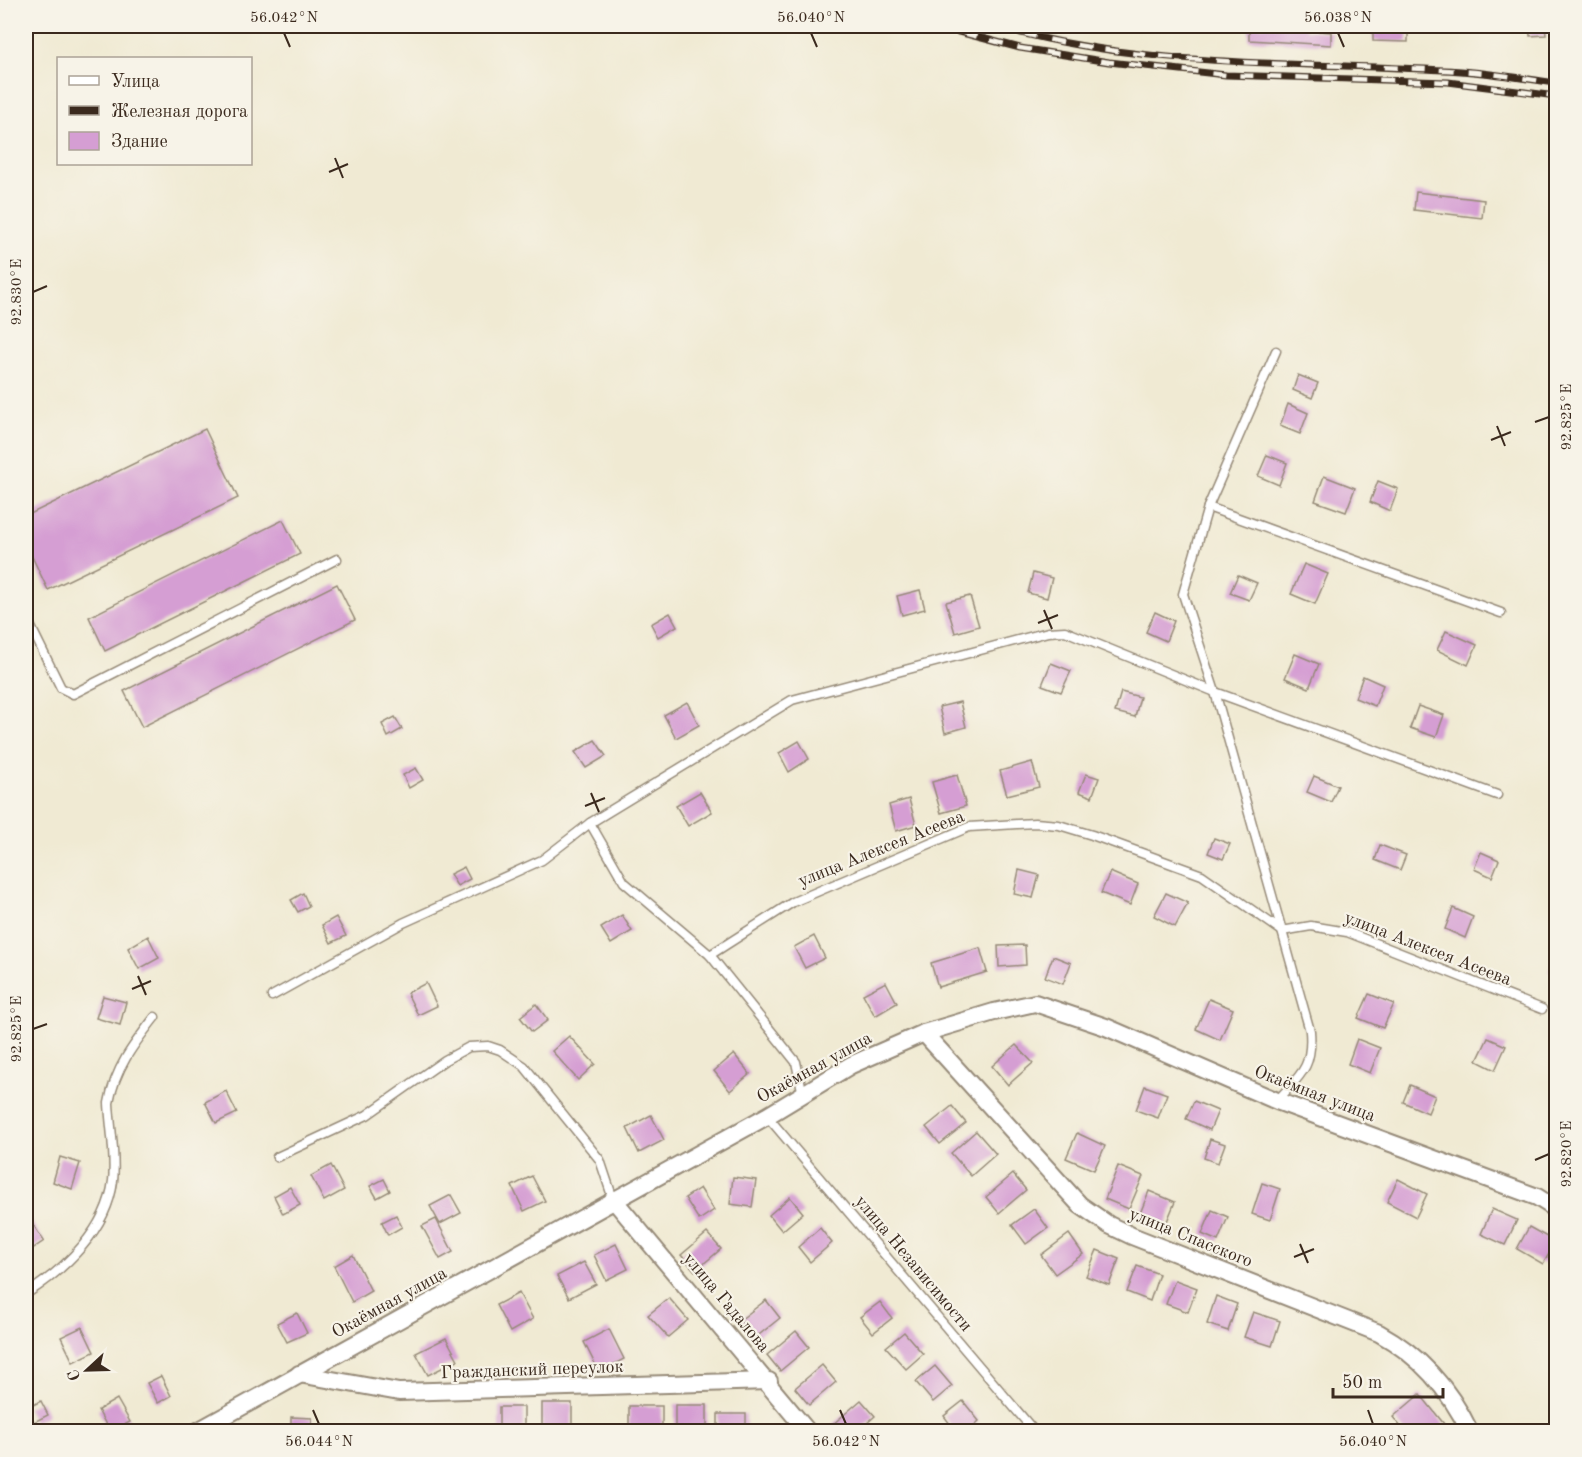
<svg xmlns="http://www.w3.org/2000/svg" width="1582" height="1457" font-family="'Old Standard TT',serif">
<rect width="100%" height="100%" fill="#f7f3e8"/>
<filter id="ink" filterUnits="userSpaceOnUse"><feTurbulence type="fractalNoise" baseFrequency=".0167" numOctaves="2"/><feDisplacementMap in="SourceGraphic" scale="12" xChannelSelector="R" yChannelSelector="G"/><feConvolveMatrix kernelMatrix="1 2 1 2 8 2 1 2 1" color-interpolation-filters="sRGB"/></filter>
<filter id="wash" filterUnits="userSpaceOnUse"><feTurbulence type="fractalNoise" baseFrequency=".008" numOctaves="4" result="noise"/><feDisplacementMap in="SourceGraphic" scale="24" xChannelSelector="R" yChannelSelector="G"/><feGaussianBlur stdDeviation="1.35" result="paint"/><feColorMatrix in="noise" values="0 0 0 0 0 0 0 0 0 0 0 0 0 0 0 0 0 1.4 0 .05"/><feComposite in="paint" operator="in"/></filter>
<g filter="url(#wash)">
<rect width="100%" height="100%" fill="#f0ead3"/>
<g id="blocks">
<g fill="#d59ed3">
<polygon points="1249,26 1306,26 1306,30 1331,32 1331,45 1249,40"/>
<polygon points="1373,26 1408,26 1408,42 1373,41"/>
<polygon points="1529,26 1545,26 1546,35 1530,36"/>
<polygon points="1416,192 1484,200 1482,218 1414,210"/>
<polygon points="1298,375 1318,383 1312,398 1293,390"/>
<polygon points="1288,404 1308,413 1300,434 1280,426"/>
<polygon points="205,429 238,498 48,590 26,544 26,516"/>
<polygon points="1267,455 1287,463 1279,485 1258,476"/>
<polygon points="1324,476 1355,488 1346,512 1315,501"/>
<polygon points="1378,481 1398,489 1390,511 1370,502"/>
<polygon points="283,520 300,554 105,651 89,617"/>
<polygon points="1304,564 1328,574 1315,604 1291,594"/>
<polygon points="1033,573 1052,578 1047,598 1028,593"/>
<polygon points="1238,575 1257,583 1249,600 1230,593"/>
<polygon points="337,584 355,620 142,727 124,691"/>
<polygon points="920,590 925,609 902,615 897,596"/>
<polygon points="970,596 979,626 955,633 946,602"/>
<polygon points="1155,612 1174,621 1166,641 1146,632"/>
<polygon points="670,613 677,626 658,637 651,624"/>
<polygon points="1446,631 1477,645 1468,665 1437,650"/>
<polygon points="1295,654 1319,664 1309,688 1285,678"/>
<polygon points="1051,663 1071,671 1061,692 1042,685"/>
<polygon points="1363,676 1383,685 1375,706 1355,698"/>
<polygon points="1121,692 1140,697 1135,717 1115,712"/>
<polygon points="687,702 699,725 676,738 664,715"/>
<polygon points="960,702 966,727 945,733 939,707"/>
<polygon points="1418,706 1444,715 1436,737 1410,728"/>
<polygon points="395,717 402,729 388,737 382,724"/>
<polygon points="595,740 606,756 586,768 575,752"/>
<polygon points="799,741 809,759 789,772 779,753"/>
<polygon points="1032,762 1039,787 1007,795 1000,771"/>
<polygon points="416,768 423,780 409,788 403,775"/>
<polygon points="1086,774 1099,778 1092,797 1079,792"/>
<polygon points="957,775 966,806 941,813 932,782"/>
<polygon points="1314,776 1338,786 1331,802 1307,792"/>
<polygon points="700,792 712,812 688,826 676,806"/>
<polygon points="909,799 916,825 896,831 889,805"/>
<polygon points="1214,838 1230,844 1223,859 1208,853"/>
<polygon points="1380,845 1406,855 1400,870 1375,860"/>
<polygon points="1481,852 1499,860 1492,877 1474,869"/>
<polygon points="464,867 470,879 457,886 450,874"/>
<polygon points="1019,870 1039,875 1033,898 1014,894"/>
<polygon points="1110,872 1138,884 1130,905 1101,893"/>
<polygon points="303,893 309,906 298,912 291,900"/>
<polygon points="1166,893 1188,903 1175,927 1154,916"/>
<polygon points="1453,908 1473,917 1465,938 1445,929"/>
<polygon points="622,915 632,931 611,944 601,928"/>
<polygon points="336,917 346,936 331,943 322,925"/>
<polygon points="148,936 159,958 139,969 128,948"/>
<polygon points="814,936 825,958 805,968 794,947"/>
<polygon points="1025,945 1026,965 999,967 998,946"/>
<polygon points="980,948 987,972 938,987 931,963"/>
<polygon points="1556,953 1556,974 1549,971"/>
<polygon points="1053,956 1071,963 1063,984 1045,977"/>
<polygon points="886,982 897,1003 875,1016 863,994"/>
<polygon points="426,983 437,1006 418,1015 407,993"/>
<polygon points="1369,994 1394,1004 1383,1028 1358,1018"/>
<polygon points="103,996 126,1002 120,1025 96,1018"/>
<polygon points="1209,999 1233,1009 1220,1040 1196,1029"/>
<polygon points="536,1004 548,1020 532,1032 520,1017"/>
<polygon points="569,1036 595,1064 578,1080 552,1051"/>
<polygon points="1488,1038 1506,1046 1495,1070 1477,1061"/>
<polygon points="1357,1039 1380,1048 1370,1073 1348,1064"/>
<polygon points="1016,1045 1033,1063 1008,1085 992,1066"/>
<polygon points="734,1054 750,1074 730,1091 714,1071"/>
<polygon points="1410,1085 1435,1096 1428,1113 1403,1102"/>
<polygon points="1145,1086 1167,1094 1158,1118 1136,1110"/>
<polygon points="226,1091 237,1113 216,1123 205,1102"/>
<polygon points="1194,1101 1218,1111 1210,1130 1186,1119"/>
<polygon points="952,1106 966,1123 940,1144 926,1127"/>
<polygon points="651,1115 664,1140 639,1153 627,1128"/>
<polygon points="976,1131 996,1154 971,1176 951,1153"/>
<polygon points="1077,1133 1105,1146 1094,1170 1066,1158"/>
<polygon points="1210,1139 1225,1144 1218,1163 1204,1158"/>
<polygon points="60,1157 80,1163 72,1189 53,1182"/>
<polygon points="331,1165 344,1190 324,1201 311,1176"/>
<polygon points="1118,1166 1143,1176 1129,1209 1105,1199"/>
<polygon points="1013,1174 1026,1190 999,1213 986,1197"/>
<polygon points="532,1176 545,1201 524,1211 512,1186"/>
<polygon points="733,1177 756,1180 752,1207 730,1204"/>
<polygon points="384,1179 390,1191 377,1198 370,1186"/>
<polygon points="1398,1179 1427,1194 1416,1217 1387,1202"/>
<polygon points="1262,1183 1280,1189 1270,1220 1252,1214"/>
<polygon points="290,1187 300,1205 283,1214 274,1196"/>
<polygon points="700,1188 714,1210 699,1220 685,1198"/>
<polygon points="1149,1191 1175,1202 1165,1226 1139,1216"/>
<polygon points="451,1195 461,1213 440,1224 430,1206"/>
<polygon points="790,1197 803,1213 782,1231 769,1215"/>
<polygon points="1034,1209 1048,1228 1026,1244 1012,1225"/>
<polygon points="1492,1209 1517,1220 1505,1245 1481,1234"/>
<polygon points="1212,1210 1228,1217 1218,1241 1202,1234"/>
<polygon points="396,1215 402,1227 388,1235 382,1222"/>
<polygon points="436,1219 453,1252 440,1259 422,1226"/>
<polygon points="30,1220 44,1241 26,1253 26,1222"/>
<polygon points="1529,1227 1556,1242 1543,1264 1517,1249"/>
<polygon points="820,1228 832,1243 810,1262 798,1247"/>
<polygon points="707,1233 721,1249 695,1271 681,1255"/>
<polygon points="1069,1234 1083,1254 1055,1274 1041,1255"/>
<polygon points="616,1244 628,1269 606,1280 594,1255"/>
<polygon points="1097,1250 1119,1259 1109,1285 1086,1276"/>
<polygon points="353,1255 371,1291 352,1302 334,1266"/>
<polygon points="584,1262 596,1284 569,1298 557,1276"/>
<polygon points="1137,1266 1159,1274 1150,1301 1127,1292"/>
<polygon points="1175,1280 1197,1288 1188,1312 1166,1304"/>
<polygon points="519,1293 533,1319 510,1332 496,1305"/>
<polygon points="1216,1296 1237,1304 1228,1331 1207,1324"/>
<polygon points="669,1298 688,1320 668,1337 648,1315"/>
<polygon points="766,1300 780,1318 755,1338 740,1320"/>
<polygon points="880,1302 892,1318 873,1333 860,1317"/>
<polygon points="1253,1312 1280,1321 1272,1346 1244,1337"/>
<polygon points="297,1313 307,1333 287,1342 277,1323"/>
<polygon points="82,1327 94,1352 73,1362 61,1337"/>
<polygon points="609,1329 624,1359 599,1372 584,1342"/>
<polygon points="796,1331 809,1347 780,1371 767,1355"/>
<polygon points="904,1332 923,1354 906,1369 886,1347"/>
<polygon points="446,1338 458,1360 428,1375 416,1353"/>
<polygon points="822,1365 836,1382 809,1405 795,1388"/>
<polygon points="935,1366 952,1386 933,1402 916,1382"/>
<polygon points="161,1376 171,1396 158,1403 147,1383"/>
<polygon points="1420,1394 1444,1424 1434,1432 1405,1432 1393,1417"/>
<polygon points="117,1399 130,1422 110,1432 98,1410"/>
<polygon points="861,1400 875,1416 857,1432 837,1432 832,1425"/>
<polygon points="41,1401 48,1415 34,1422 27,1408"/>
<polygon points="963,1401 979,1421 967,1432 956,1432 944,1416"/>
<rect x="542" y="1403" width="30" height="28"/>
<rect x="675" y="1405" width="32" height="27"/>
<polygon points="629,1406 662,1406 662,1432 629,1431"/>
<rect x="499" y="1407" width="25" height="23"/>
<rect x="718" y="1414" width="28" height="18"/>
<polygon points="291,1417 312,1418 311,1432 291,1432"/>
</g>
</g>
</g>
<g filter="url(#ink)">
<use href="#blocks" fill-opacity="0" stroke="#968a78" stroke-width="1.5"/>
<g fill="none" stroke-linecap="round" stroke-linejoin="round">
<g stroke="#968a78" stroke-width="11">
<g id="lane">
<path d="M1276,351L1208,507L1183,594L1215,692L1310,1031C1313,1068 1300,1075 1277,1101"/>
<polyline points="1208,507 1501,613"/>
<polyline points="26,617 61,688 73,694 337,559"/>
<polyline points="710,955 793,902 969,827 1035,823 1059,825 1092,835 1202,875 1282,931 1311,926 1347,932 1542,1009"/>
<polyline points="272,996 403,923 542,860 590,823"/>
<polyline points="803,1095 796,1062 710,955 624,882 590,823 792,700 1048,632 1065,631 1215,692 1497,795"/>
<polyline points="767,1116 1035,1432"/>
<polyline points="277,1157 367,1115 445,1060 469,1047 488,1046 500,1050 524,1066 600,1160 613,1199"/>
<path d="M26,1294C65,1269 107,1230 113,1181C116,1156 110,1127 109,1103C115,1068 134,1044 155,1017"/>
</g>
</g>
<g stroke="#968a78" stroke-width="20">
<g id="street">
<path d="M924,1033L1080,1205L1109,1225L1132,1236L1379,1333C1419,1355 1450,1390 1470,1432"/>
<polyline points="613,1199 808,1432"/>
<polyline points="299,1374 399,1392 769,1381"/>
<polyline points="196,1432 767,1116 851,1065 924,1033 994,1012 1035,1003 1106,1027 1277,1101 1537,1197 1556,1209"/>
</g>
</g>
<use href="#lane" stroke="#fff" stroke-width="8"/>
<use href="#street" stroke="#fff" stroke-width="16"/>
<g stroke="#3b2a1e" stroke-width="7">
<g id="rail">
<polyline points="936,26 1020,48 1109,62 1226,75 1448,82 1556,96"/>
<path d="M995,26C1147,70 1305,61 1461,71C1493,73 1525,79 1556,83"/>
</g>
</g>
<use href="#rail" stroke="#f7f3e8" stroke-width="4.5" stroke-dasharray="14" stroke-linecap="butt"/>
</g>
</g>
<path fill="none" stroke="#3b2a1e" stroke-width="2" d="M284,33L290,47M811,33L817,47M1338,33L1344,47M335,158L343,178M329,172L348,164M33,292L47,286M1535,422L1549,417M1497,426L1505,446M1491,440L1511,432M1044,610L1052,629M1038,623L1058,615M591,793L599,812M585,806L605,798M138,976L146,995M132,989L151,981M33,1029L47,1024M1535,1160L1549,1154M1300,1244L1308,1263M1294,1257L1314,1249M313,1410L319,1424M840,1410L846,1424M1368,1410L1373,1424"/>
<g text-anchor="middle" stroke-width="4.5" stroke-linejoin="round" paint-order="stroke">
<g font-size="18" fill="#3b2a1e" stroke="#f7f3e8">
<text transform="translate(881 848) rotate(-22)" y="6">улица Алексея Асеева</text>
<text transform="translate(1428 948) rotate(21)" y="6">улица Алексея Асеева</text>
<text transform="translate(814 1067) rotate(-29)" y="6">Окаёмная улица</text>
<text transform="translate(1315 1093) rotate(21)" y="6">Окаёмная улица</text>
<text transform="translate(1191 1237) rotate(22)" y="6">улица Спасского</text>
<text transform="translate(914 1263) rotate(50)" y="6">улица Независимости</text>
<text transform="translate(389 1302) rotate(-29)" y="6">Окаёмная улица</text>
<text transform="translate(727 1302) rotate(50)" y="6">улица Гадалова</text>
<text transform="translate(532 1369) rotate(-2)" y="6">Гражданский переулок</text>
</g>
</g>
<rect width="1582" height="1457" fill="none" stroke="#f7f3e8" stroke-width="66"/>
<rect x="57" y="57" width="195" height="108" fill="#f7f3e8" stroke="#aca397" stroke-width="1.5"/>
<rect x="69" y="76" width="30" height="9" fill="#ffffff" stroke="#aca397" stroke-width="1.5"/>
<text x="111" y="87" font-size="18" fill="#3b2a1e">Улица</text>
<rect x="69" y="106" width="30" height="9" fill="#3b2a1e" stroke="#aca397" stroke-width="1.5"/>
<text x="111" y="117" font-size="18" fill="#3b2a1e">Железная дорога</text>
<rect x="69" y="132" width="30" height="18" fill="#d59ed3" stroke="#aca397" stroke-width="1.5"/>
<text x="111" y="147" font-size="18" fill="#3b2a1e">Здание</text>
<g transform="translate(87 1370) rotate(248)" stroke="#f7f3e8" stroke-width="4.5" paint-order="stroke">
<path d="M0-4.5L10 22L0 15L-10 22Z" fill="#3b2a1e"/>
<text y="-9" font-size="16" font-weight="bold" text-anchor="middle" fill="#3b2a1e">С</text>
</g>
<path d="M1333 1388v9h110v-9" fill="none" stroke="#3b2a1e" stroke-width="3"/>
<text x="1342" y="1388" font-size="18" fill="#3b2a1e" stroke="#f7f3e8" stroke-width="4.5" paint-order="stroke">50 m</text>
<rect x="33" y="33" width="1516" height="1391" fill="none" stroke="#3b2a1e" stroke-width="2"/>
<g font-size="15" text-anchor="middle" fill="#3b2a1e">
<text x="284" y="22">56.042°N</text>
<text x="811" y="22">56.040°N</text>
<text x="1338" y="22">56.038°N</text>
<text transform="translate(16 292) rotate(-90)" y="5">92.830°E</text>
<text transform="translate(1566 417) rotate(-90)" y="5">92.825°E</text>
<text transform="translate(16 1029) rotate(-90)" y="5">92.825°E</text>
<text transform="translate(1566 1154) rotate(-90)" y="5">92.820°E</text>
<text x="319" y="1446">56.044°N</text>
<text x="846" y="1446">56.042°N</text>
<text x="1373" y="1446">56.040°N</text>
</g>
</svg>
